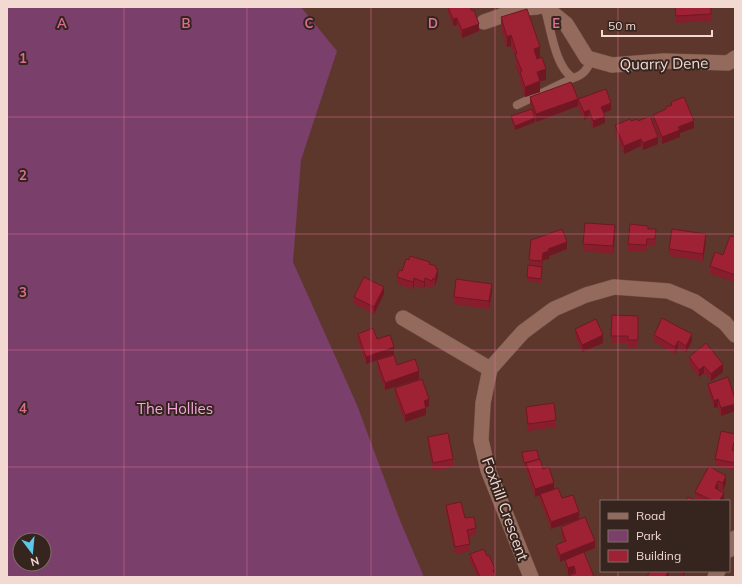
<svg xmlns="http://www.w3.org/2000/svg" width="742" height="584" font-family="Mulish,sans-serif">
<rect width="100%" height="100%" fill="#5d372b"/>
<path fill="#7a3f6a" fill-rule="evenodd" d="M7,7H301L337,51L301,160L293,262L357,405L399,518L424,577H7ZM20,540H44V564H20Z"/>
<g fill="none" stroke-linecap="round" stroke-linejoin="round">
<g stroke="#725348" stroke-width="9">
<g id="lane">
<path d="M545,9C551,29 555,67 573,78C584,75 587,69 592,59"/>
<polyline points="517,105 573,78"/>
</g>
</g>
<g stroke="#725348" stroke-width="16">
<g id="street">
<polyline points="545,7 566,24 587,58 612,65 664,61 728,63 735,58"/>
<polyline points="484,22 523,8 537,7"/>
<polyline points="403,318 490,369"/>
<polyline points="729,550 735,538"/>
<polyline points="531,577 488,470 481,440 483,403 490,369 523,332 554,309 586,295 614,287 668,291 695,302 725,323 735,335"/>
<polyline points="715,577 718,571"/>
</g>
</g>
<use href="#lane" stroke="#946a5d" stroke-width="8"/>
<use href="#street" stroke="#946a5d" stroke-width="15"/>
</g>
<g fill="#881d2d">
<polygon points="446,7 470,7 479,31 462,38 457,25 453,26"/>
<polygon points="675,7 711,7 711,21 676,23"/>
<polygon points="501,17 540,57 546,80 540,81 540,92 525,97 520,82 520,77 515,65 515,57 511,46 507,47 501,28"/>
<polygon points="530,97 578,106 536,122 535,119 535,122 515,130 511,120 511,116 532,109 530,104"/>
<polygon points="578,99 611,110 604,113 605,123 593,128 589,117 584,120 578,107"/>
<polygon points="671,102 694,128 680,133 680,137 662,144 653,122 653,115 666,110 666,107 671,105"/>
<polygon points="631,121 638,121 658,144 643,150 641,146 624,154 615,133 615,125"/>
<polygon points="648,229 656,237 655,246 647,246 646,252 628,251 628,244"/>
<polygon points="615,233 613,254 583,251 583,244"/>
<polygon points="735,237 735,282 710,274 710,266 723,255"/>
<polygon points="706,241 703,261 669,256 669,249"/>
<polygon points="567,249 549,256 549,259 543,260 541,283 527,281 527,277 529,266 529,260"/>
<polygon points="430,264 436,269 438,276 435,286 433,285 432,288 425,286 424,289 414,286 413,289 397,284 397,277 402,271"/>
<polygon points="492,291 489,309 454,304 454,297"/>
<polygon points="384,294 374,314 354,304 354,297"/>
<polygon points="612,315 638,316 638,347 628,347 628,343 611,343"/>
<polygon points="575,329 603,343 582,352 575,336"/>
<polygon points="358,334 394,354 366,364 358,341"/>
<polygon points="654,335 692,341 686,353 678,348 675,354 654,342"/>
<polygon points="689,357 723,372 711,381 704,373 699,377 689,364"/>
<polygon points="377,360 397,365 419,379 385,390 377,368"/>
<polygon points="708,384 735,399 735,411 721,416 718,407 714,408 708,391"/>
<polygon points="395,388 429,406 426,407 426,415 405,422 395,396"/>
<polygon points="526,407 556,420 556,427 528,431 526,414"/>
<polygon points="735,434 735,450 734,449 734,451 735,451 735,470 715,466 715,459"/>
<polygon points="428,437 453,459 453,467 433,471 428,444"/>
<polygon points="522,452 539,459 554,489 579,519 551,529 540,501 540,495 535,497 526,470 526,466 524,467"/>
<polygon points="709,466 726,483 723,491 718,488 717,490 724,500 723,501 699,501 695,499 695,492"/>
<polygon points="446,505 465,518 476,528 476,535 468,537 470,544 470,551 455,554 446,512"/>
<polygon points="561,527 595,548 584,553 594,577 574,574 574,573 568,575 565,567 565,560 560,562 556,552 556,545 564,542 561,534"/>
<polygon points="470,554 495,576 496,577 477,577 470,561"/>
<polygon points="675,571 686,571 683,576"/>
</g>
<g fill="#6f1824">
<polygon points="457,18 457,25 453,26 453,19"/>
<polygon points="479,24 479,31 462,38 462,30"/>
<polygon points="511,35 511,46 507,47 507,37"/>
<polygon points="540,47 540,58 534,60 534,49"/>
<polygon points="546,69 546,80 538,82 540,81 540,92 525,97 525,87 537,72"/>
<polygon points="578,99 578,106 536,122 536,114"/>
<polygon points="611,103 611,110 601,114 601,107"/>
<polygon points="589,110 589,117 584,120 584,112"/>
<polygon points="605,116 605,123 593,128 593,121"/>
<polygon points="535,118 535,122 515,130 515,126"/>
<polygon points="694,121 694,128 680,133 680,137 662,144 662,137 678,127"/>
<polygon points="658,137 658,144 643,150 643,143"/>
<polygon points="641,139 641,146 624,154 624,146"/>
<polygon points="615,225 615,233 613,254 613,246"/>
<polygon points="706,234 706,241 703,261 703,254"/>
<polygon points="567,242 567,249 549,256 549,259 543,260 542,268 543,253 548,249"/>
<polygon points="438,269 438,276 435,286 435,279"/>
<polygon points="414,278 414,286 413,289 413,282"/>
<polygon points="425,278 425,286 424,289 424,282"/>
<polygon points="492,284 492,291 489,309 489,301"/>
<polygon points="384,287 384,294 374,314 374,307"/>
<polygon points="692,334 692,341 686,353 686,346"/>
<polygon points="603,335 603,343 582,352 582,345"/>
<polygon points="678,341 678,348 675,354 675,347"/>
<polygon points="394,347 394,354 366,364 366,357"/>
<polygon points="723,364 723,372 711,381 711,374"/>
<polygon points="704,366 704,373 699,377 699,370"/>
<polygon points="419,371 419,379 385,390 385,383"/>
<polygon points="429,399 429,406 424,408 424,401"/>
<polygon points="718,399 718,407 714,408 714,401"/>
<polygon points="735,404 735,411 721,416 721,408"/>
<polygon points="426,408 426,415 405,422 405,415"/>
<polygon points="726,476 726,483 723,491 723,483"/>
<polygon points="718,481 718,488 715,496 715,488"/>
<polygon points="554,483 554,490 535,497 535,489"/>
<polygon points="724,493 724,500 723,501 719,501"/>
<polygon points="579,512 579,519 551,529 551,522"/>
<polygon points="595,541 595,548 560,562 560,555"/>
<polygon points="574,566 574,573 568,575 568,568"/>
<polygon points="495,569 495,576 493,570"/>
<polygon points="669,571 669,577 665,577"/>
<polygon points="683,571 686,571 683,576"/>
</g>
<g fill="#9e2234" stroke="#6f1824">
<polygon points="448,7 470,7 472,11 474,10 479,24 462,30 457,18 453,19"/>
<polygon points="675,7 711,7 711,14 676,16"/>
<polygon points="527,9 540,47 534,49 537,59 542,57 546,69 537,72 540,81 525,87 520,72 522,71 515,54 517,54 511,35 507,37 501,17"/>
<polygon points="571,82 578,99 536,114 530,97"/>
<polygon points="606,89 611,103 601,107 605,116 593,121 589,110 584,112 578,99"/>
<polygon points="684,97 694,121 678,127 680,130 662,137 653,115 666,109 666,107 672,105 671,102"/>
<polygon points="532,109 535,118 515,126 511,116"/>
<polygon points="650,116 658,137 643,143 641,139 624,146 615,125 630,119 631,121 637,119 638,121"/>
<polygon points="585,223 615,225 613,246 583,244"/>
<polygon points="630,224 648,226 648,229 656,229 655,239 647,239 646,245 628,244"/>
<polygon points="562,229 567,242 548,249 549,251 543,253 542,261 529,260 531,240"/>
<polygon points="672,229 706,234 703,254 669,249"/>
<polygon points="730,236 735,237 735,275 710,266 715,252 723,255"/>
<polygon points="410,256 430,262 429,264 436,266 436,269 438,269 435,279 433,278 432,281 425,278 424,282 414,278 413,282 397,277 399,270 402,271 406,259 409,260"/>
<polygon points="528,265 542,267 541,279 527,277"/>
<polygon points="364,277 384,287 374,307 354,297"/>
<polygon points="456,279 492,284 489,301 454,297"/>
<polygon points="612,315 638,316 638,340 628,340 628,336 611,336"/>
<polygon points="662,318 692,334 686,346 678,341 675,347 654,335"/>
<polygon points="596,319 603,335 582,345 575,329"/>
<polygon points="373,328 377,339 390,335 394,347 366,357 358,334"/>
<polygon points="706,343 723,364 711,374 704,366 699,370 689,357"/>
<polygon points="394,355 397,365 415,359 419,371 385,383 377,360"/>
<polygon points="728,377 735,399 735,404 721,408 718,399 714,401 708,384"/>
<polygon points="422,379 429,399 424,401 426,408 405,415 395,388"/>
<polygon points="554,403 556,420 528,424 526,407"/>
<polygon points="721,431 735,434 735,442 734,442 732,450 735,451 735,463 715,459"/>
<polygon points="448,433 453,459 433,463 428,437"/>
<polygon points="537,450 539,459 528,462 524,463 522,452"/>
<polygon points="540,459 543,469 549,467 554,483 535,489 526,463"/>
<polygon points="709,466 726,476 723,483 718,481 715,488 724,493 719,501 713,501 695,492"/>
<polygon points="558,488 562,498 573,495 579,512 551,522 540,494"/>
<polygon points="688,497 696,501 686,501"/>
<polygon points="461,502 465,518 474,517 476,528 467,530 470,544 455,547 446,505"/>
<polygon points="585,517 595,541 560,555 556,545 566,541 561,527"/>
<polygon points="484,549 487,556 489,555 495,569 493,570 496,577 480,577 470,554"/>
<polygon points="584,552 594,577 566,577 576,573 574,566 568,568 565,560"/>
<polygon points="650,571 669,571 665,577 647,577"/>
</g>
<path fill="none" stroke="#d86f91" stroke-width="1" stroke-opacity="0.55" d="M124,7V577M247,7V577M371,7V577M495,7V577M618,7V501M7,117H735M7,234H735M7,350H735M7,467H735M618,571V577"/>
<g text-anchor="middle" stroke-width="4" stroke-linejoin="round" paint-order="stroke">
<g font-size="15" fill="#f2dad3" stroke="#36241e">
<text transform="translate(664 64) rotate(-1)" y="5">Quarry Dene</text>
<text transform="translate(505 509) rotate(70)" y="5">Foxhill Crescent</text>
</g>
<g font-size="15" fill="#f3a6dc" stroke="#36241e">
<text x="175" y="414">The Hollies</text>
</g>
</g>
<g font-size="13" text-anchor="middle" font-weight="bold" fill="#d86f91" stroke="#36241e" stroke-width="4" stroke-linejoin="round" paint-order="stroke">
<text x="62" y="28">A</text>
<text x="186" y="28">B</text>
<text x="309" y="28">C</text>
<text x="433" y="28">D</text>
<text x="556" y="28">E</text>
<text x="23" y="63">1</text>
<text x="23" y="180">2</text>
<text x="23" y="297">3</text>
<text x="23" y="413">4</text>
</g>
<rect width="742" height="584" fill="none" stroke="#f2dad3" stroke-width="16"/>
<rect x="600" y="500" width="130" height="72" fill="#36241e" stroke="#816d66"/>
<rect x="608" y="513" width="20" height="6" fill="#946a5d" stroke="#816d66"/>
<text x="636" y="520" font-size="12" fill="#f2dad3">Road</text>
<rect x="608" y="530" width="20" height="12" fill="#7a3f6a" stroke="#816d66"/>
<text x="636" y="540" font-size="12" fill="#f2dad3">Park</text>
<rect x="608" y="550" width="20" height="12" fill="#9e2234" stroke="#816d66"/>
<text x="636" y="560" font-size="12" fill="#f2dad3">Building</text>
<g transform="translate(32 552) rotate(164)"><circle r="19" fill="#36241e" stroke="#816d66"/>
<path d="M0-3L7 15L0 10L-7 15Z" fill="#5ac8e6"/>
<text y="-6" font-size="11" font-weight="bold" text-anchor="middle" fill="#f2dad3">N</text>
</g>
<path d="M602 30v6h110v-6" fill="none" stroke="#f2dad3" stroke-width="2"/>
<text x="608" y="30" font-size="12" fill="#f2dad3" stroke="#36241e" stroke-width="3" paint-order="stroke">50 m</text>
</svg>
